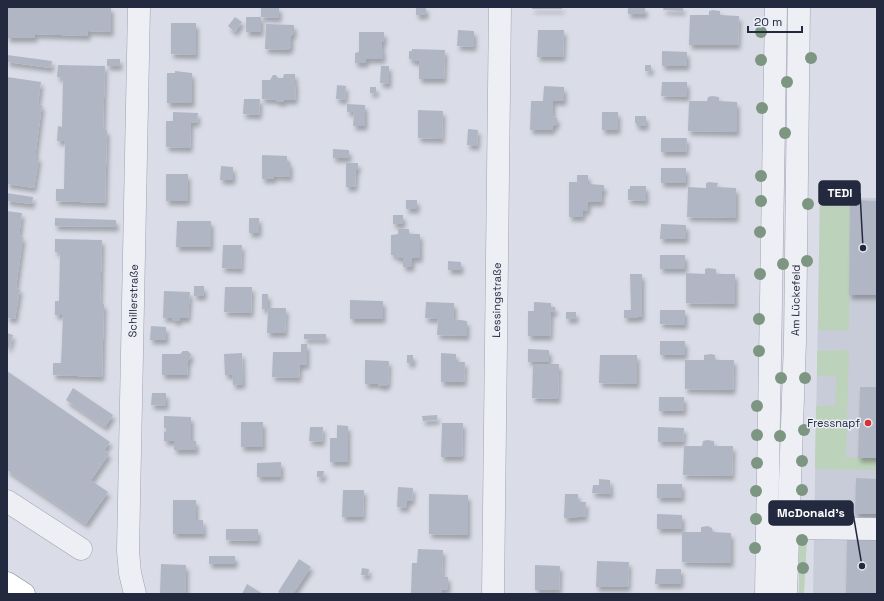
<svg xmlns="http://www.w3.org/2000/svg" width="884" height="601" font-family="'Space Grotesk',sans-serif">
<defs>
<filter id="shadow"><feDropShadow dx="2.5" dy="4.5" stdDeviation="2" flood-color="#0004"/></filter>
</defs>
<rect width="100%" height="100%" fill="#dadde7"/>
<polygon fill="#c8ccd9" points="820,197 877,198 877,594 813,594"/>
<g fill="#bdd2ba">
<polygon points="820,197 850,198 849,330 818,330"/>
<polygon points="846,350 849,352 846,457 877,458 877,470 815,469 816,406 835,406 836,376 817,376 817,351"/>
<polygon points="799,537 807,537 804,594 799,594"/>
</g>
<g fill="#b1b6c4" filter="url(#shadow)">
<polygon points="7,7 111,7 111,32 88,31 88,36 35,34 35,38 7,38"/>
<polygon points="261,7 279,7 279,18 261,17"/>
<rect x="416" y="7" width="10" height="8"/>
<rect x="532" y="7" width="30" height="2"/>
<rect x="628" y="7" width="17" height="7"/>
<polygon points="664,7 683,7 683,11 663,10"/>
<polygon points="713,10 720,11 720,15 739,16 738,45 689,45 690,15 709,15 709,11"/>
<polygon points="235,17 242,22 235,32 228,26"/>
<rect x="246" y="17" width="15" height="15"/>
<polygon points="171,23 196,23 196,55 171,54"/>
<polygon points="266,24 294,25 294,33 291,36 291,47 288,50 265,49"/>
<polygon points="458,30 474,31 474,47 457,46"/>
<polygon points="538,30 564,30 563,57 537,57"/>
<polygon points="359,32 384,32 384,42 382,42 382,49 383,49 383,59 366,59 366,63 355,63 355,53 359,52"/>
<polygon points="412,49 445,50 444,79 419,79 419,61 412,61 412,59 409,59 409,51 412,51"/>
<polygon points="662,51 687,52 687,66 662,66"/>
<polygon points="7,55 52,61 51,68 7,62"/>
<rect x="107" y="59" width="13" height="7"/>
<polygon points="58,65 105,66 103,130 107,130 105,203 56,201 56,189 64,189 65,141 57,141 58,126 62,127 63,78 57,77"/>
<rect x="645" y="65" width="6" height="6"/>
<polygon points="381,66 389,66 389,84 380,83"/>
<polygon points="175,71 192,73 192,103 167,103 167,73 175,73"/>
<polygon points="284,74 295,74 295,84 296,84 295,100 284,100 284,102 276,102 277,100 262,99 262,80 270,80 273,75 276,75 278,78 283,78"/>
<polygon points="7,77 41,82 38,104 42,105 35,157 39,157 34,188 7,184"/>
<polygon points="662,82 687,82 687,97 661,96"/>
<polygon points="337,85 346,86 345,100 336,99"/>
<polygon points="544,86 564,87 564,101 553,101 553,116 557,118 557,124 553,126 553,130 530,130 531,101 543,101"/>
<rect x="370" y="87" width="6" height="6"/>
<polygon points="712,96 719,97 719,101 737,102 737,132 688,131 689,101 707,101 708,97"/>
<polygon points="244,99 260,99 259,115 243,114"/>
<polygon points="347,104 365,105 365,126 353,126 354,112 347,112"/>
<polygon points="418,110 443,111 442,139 418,138"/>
<polygon points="173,112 198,113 197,123 191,122 190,148 166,147 166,121 173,121"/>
<rect x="602" y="112" width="16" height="18"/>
<polygon points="635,116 646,116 646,126 637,126 636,123 635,123"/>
<polygon points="468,129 478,130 477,146 467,145"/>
<polygon points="661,138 687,138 686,152 661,152"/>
<polygon points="333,149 349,150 349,158 333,158"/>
<polygon points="262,155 287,156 287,162 290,162 290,177 274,176 274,179 262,179"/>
<polygon points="346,163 358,163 358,169 356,169 355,187 346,187"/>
<polygon points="221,166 233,167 233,180 220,180"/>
<rect x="661" y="168" width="25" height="15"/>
<rect x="166" y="174" width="22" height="27"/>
<polygon points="577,175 588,175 588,184 604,185 604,191 602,191 602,202 588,202 588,210 583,211 583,217 569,217 569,182 577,182"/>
<polygon points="709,182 718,183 717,187 736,188 736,218 687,217 688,187 706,188 706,183"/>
<polygon points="630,186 646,186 646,201 628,200 628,189 630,189"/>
<polygon points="7,193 33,197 32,204 7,201"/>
<rect x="406" y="200" width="11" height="9"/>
<polygon points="850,200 877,201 877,295 849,295"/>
<polygon points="7,211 22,213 19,236 23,237 16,288 20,289 15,319 7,318"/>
<rect x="393" y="215" width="10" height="9"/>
<polygon points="55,218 116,220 116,227 55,226"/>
<rect x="249" y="218" width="10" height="15"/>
<polygon points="177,221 211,221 211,247 176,247"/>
<polygon points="661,224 686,225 686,239 660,239"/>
<polygon points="398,229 409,229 409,234 420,234 420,258 412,258 412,267 403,267 403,258 396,258 396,255 391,255 391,235 398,234"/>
<polygon points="55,239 102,240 100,304 104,304 102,377 53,375 53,363 61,363 63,315 55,315 55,301 59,301 60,252 55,252"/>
<polygon points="223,245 242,245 241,269 222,268"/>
<rect x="660" y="255" width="25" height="14"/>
<polygon points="448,261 461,262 461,270 448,270"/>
<polygon points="708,268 716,269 716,274 735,274 735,304 686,303 686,273 705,274 705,269"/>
<polygon points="630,274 642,274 642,317 638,317 638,318 624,318 624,310 631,310"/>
<rect x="194" y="286" width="10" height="10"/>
<polygon points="225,287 252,287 251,313 224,312"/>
<polygon points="164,291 190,292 188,318 180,318 179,321 174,321 172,318 163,318"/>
<polygon points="262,294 268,294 268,308 286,308 285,333 267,333 268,309 262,309"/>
<polygon points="350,300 383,301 383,319 350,319"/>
<polygon points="426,302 454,303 454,319 467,321 467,336 437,335 438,319 425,318"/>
<polygon points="534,302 551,303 551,307 555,307 555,312 551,312 550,336 528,336 528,311 534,311"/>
<polygon points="660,310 685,310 685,325 660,324"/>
<rect x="566" y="312" width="10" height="7"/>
<polygon points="151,326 166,327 166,340 150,340"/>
<polygon points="7,333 13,335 9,348 7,348"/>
<rect x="304" y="334" width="22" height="5"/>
<rect x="660" y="341" width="25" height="14"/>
<polygon points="301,344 307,344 307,365 300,365 299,378 272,377 273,352 301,352"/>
<polygon points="528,349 549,350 549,362 528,362"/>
<polygon points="183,351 188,351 191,354 190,359 188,361 187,375 162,375 162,354 180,354"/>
<polygon points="242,353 243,384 233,385 232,375 225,375 224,354"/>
<polygon points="441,353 456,354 456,362 465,362 464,382 441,382"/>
<polygon points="711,354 715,355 715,360 734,360 733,390 685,389 685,360 704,360 704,355"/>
<rect x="407" y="355" width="6" height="8"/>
<polygon points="600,355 637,355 637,384 599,383"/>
<polygon points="365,360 389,361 388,384 385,386 379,386 378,384 365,384"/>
<polygon points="533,364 559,364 558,399 532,398"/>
<polygon points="7,371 110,442 104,450 109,454 92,479 92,481 108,492 86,524 7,470"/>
<polygon points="860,387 877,387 877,458 858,458"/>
<polygon points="73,388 113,415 105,427 66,400"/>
<polygon points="152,393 166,393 166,406 151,405"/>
<rect x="659" y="397" width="25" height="14"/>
<polygon points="437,415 437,420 423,421 422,416"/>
<polygon points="164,416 191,417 191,441 196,441 196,450 174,450 174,441 164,441 164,431 166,432 166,428 164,428"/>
<rect x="241" y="422" width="22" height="25"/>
<polygon points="442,423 463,423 462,457 441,457"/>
<polygon points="337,425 348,426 348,462 330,462 330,438 337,438"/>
<polygon points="310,427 323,427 322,442 309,441"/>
<polygon points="658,427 684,428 683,442 658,442"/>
<polygon points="707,440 714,441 714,446 733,446 732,476 683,475 684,446 702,446 703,441"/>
<polygon points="281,462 281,477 257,477 257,463"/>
<polygon points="317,471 324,471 323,478 317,477"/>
<polygon points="856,478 877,479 877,514 855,514"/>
<polygon points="599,479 610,480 611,494 592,493 593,485 599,485"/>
<rect x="657" y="484" width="25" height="14"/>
<polygon points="398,487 413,488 412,501 407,501 407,508 397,507"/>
<polygon points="343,490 364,490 363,517 342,517"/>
<polygon points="429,494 468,495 468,535 429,534"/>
<polygon points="565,494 578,494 578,502 586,502 585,517 577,517 577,518 564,518"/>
<polygon points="173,500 196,500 196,520 203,520 204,534 173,534"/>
<polygon points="657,514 682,515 682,529 657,529"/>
<polygon points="708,526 712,528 713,532 731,533 731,563 682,562 682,532 701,532 701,527"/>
<polygon points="226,529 258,529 258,541 226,540"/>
<polygon points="847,538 877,538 877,594 846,594"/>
<polygon points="418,549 443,550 442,576 448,577 448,590 442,590 442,594 411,594 412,563 417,563"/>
<rect x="209" y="556" width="26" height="8"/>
<polygon points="299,559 311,567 293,594 281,594 278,592"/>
<polygon points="597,561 629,562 628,587 596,587"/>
<polygon points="161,564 186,565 186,594 160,594"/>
<polygon points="535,565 560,566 559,590 535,590"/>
<polygon points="362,568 369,569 368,576 361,575"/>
<polygon points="656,569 681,569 681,584 655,584"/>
<polygon points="247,584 263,594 242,594"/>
</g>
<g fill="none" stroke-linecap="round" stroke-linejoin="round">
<g stroke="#9fa3b1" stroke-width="23">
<g id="minor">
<polyline points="7,501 81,549"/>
<polyline points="789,528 877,529"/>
<path id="s1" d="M135,594L130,573L128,551L139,7"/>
<path id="s2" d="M493,594L500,7"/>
<polyline points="766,594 776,7"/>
<path id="s3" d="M786,594L795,341L799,7"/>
</g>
</g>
<g stroke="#80889f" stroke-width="23">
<polyline id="highway" points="7,583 24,594"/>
</g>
<use href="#minor" stroke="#edeff5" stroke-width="22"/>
<use href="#highway" stroke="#fff" stroke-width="22"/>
</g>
<g fill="#7d9682">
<circle cx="761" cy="32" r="6"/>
<circle cx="811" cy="58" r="6"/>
<circle cx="761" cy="60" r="6"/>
<circle cx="787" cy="82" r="6"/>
<circle cx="762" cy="108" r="6"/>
<circle cx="785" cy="133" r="6"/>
<circle cx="761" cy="176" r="6"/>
<circle cx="761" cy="201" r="6"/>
<circle cx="808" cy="204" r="6"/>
<circle cx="760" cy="232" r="6"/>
<circle cx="807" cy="261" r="6"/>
<circle cx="783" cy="264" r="6"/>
<circle cx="760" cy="274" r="6"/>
<circle cx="759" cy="319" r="6"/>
<circle cx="759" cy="351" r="6"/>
<circle cx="781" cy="378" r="6"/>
<circle cx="805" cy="378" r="6"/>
<circle cx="757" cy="406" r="6"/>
<circle cx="804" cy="430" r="6"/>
<circle cx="757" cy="435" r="6"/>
<circle cx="780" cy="436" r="6"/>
<circle cx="802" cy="461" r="6"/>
<circle cx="757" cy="463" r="6"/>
<circle cx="802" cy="490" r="6"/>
<circle cx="756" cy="491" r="6"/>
<circle cx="756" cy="519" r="6"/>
<circle cx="802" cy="540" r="6"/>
<circle cx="755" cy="548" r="6"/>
<circle cx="803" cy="568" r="6"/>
</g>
<circle fill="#db3032" stroke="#e9edf5" stroke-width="1.5" cx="868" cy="423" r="4"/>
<g text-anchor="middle" stroke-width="3" stroke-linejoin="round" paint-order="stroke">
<g font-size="11" fill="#23293e" stroke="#e9edf5">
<text dy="4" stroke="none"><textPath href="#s1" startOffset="294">Schillerstraße</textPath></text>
<text dy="4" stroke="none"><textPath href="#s2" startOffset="294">Lessingstraße</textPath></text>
<text dy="4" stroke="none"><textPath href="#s3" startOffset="294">Am Lückefeld</textPath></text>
</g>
<g font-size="11" fill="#23293e" stroke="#e9edf5" text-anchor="end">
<text x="860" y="427">Fressnapf</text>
</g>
</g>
<path fill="none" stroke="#23293e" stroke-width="1.5" d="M863 248L860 193M862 566L853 513"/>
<g fill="#23293e" stroke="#e9edf5" stroke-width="1.5">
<circle cx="863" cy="248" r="4"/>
<circle cx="862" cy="566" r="4"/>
</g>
<g fill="#23293e" stroke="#23293e" stroke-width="1.5">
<rect x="819" y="181" width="41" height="24" rx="4"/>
<rect x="769" y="501" width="84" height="24" rx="4"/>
</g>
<g font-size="12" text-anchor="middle" font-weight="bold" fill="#fff">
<text x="840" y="197">TEDi</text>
<text x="811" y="517">McDonald's</text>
</g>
<rect width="884" height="601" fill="none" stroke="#23293e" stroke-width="16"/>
<path d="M748 26v6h54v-6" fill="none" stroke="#23293e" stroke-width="2"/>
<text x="754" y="26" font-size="12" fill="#23293e" stroke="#e9edf5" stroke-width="3" paint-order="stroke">20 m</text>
</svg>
